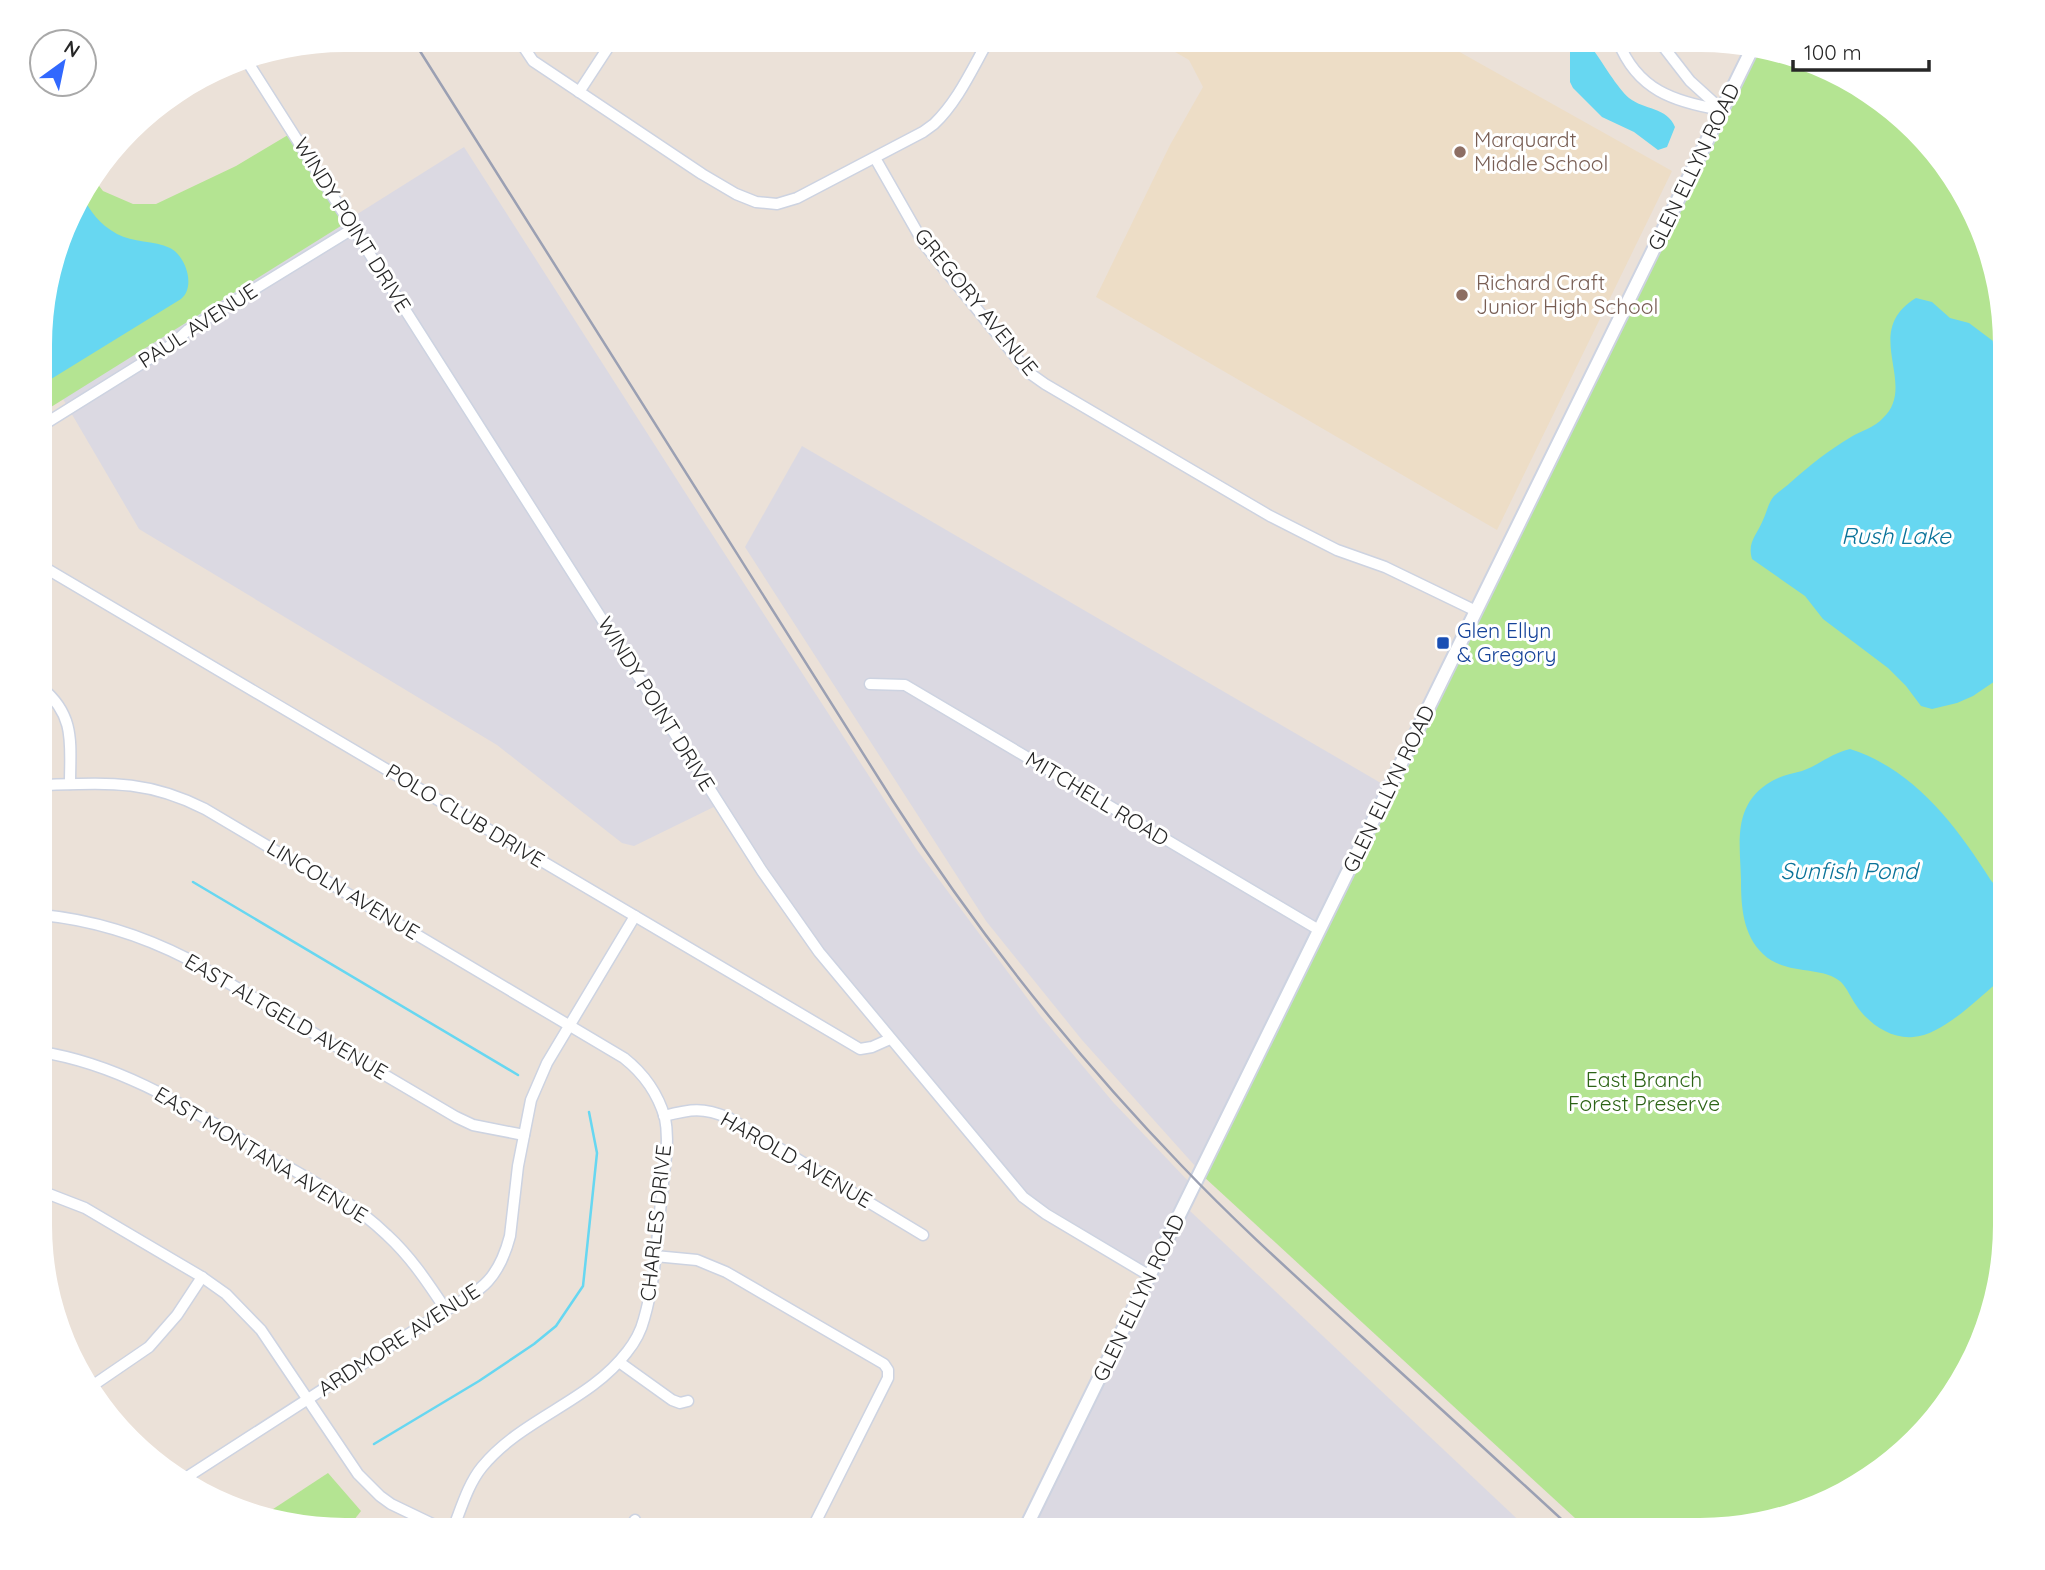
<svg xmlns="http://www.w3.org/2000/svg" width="2045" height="1570" font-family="Quicksand,sans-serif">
<rect width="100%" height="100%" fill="#ebe1d8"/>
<g fill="#dbd9e2">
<polygon points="464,147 706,525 917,850 1039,1014 1113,1102 1191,1184 1149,1270 1026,1194 823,951 724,802 634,846 622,843 497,745 139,529 63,399"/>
<polygon points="802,446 1386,786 1196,1167 1082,1040 986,921 745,547"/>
<polygon points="1189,1210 1529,1530 1028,1529"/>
</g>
<polygon fill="#edddc6" points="1156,41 1440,41 1672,171 1497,530 1096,297 1170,145 1203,87 1189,60"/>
<g fill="#b4e492">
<polygon points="1756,49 1816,63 1900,116 1973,211 2005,345 2004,1245 1981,1342 1929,1425 1834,1498 1699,1530 1588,1530 1203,1176"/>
<polygon points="293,132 344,224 43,412 43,305 81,193 93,178 103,191 133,204 156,204 236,166"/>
<polygon points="328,1473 361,1511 347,1529 326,1529 264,1515"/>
</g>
<g fill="#67d7f1">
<path d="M1575,41H1584L1592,48C1601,60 1618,89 1629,98C1644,110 1667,107 1675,127L1667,147L1658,150L1634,132L1602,117L1573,88L1570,82V47Z"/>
<path d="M81,194C90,211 99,224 117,234C133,243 154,240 170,248C186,256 196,287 181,299L43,384V305Z"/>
<path d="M1916,298L1932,302L1950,318L1969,323L2001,347L2005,353C2005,384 1978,404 2005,433L2004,675L1973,696L1957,703L1932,709L1921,706L1906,686L1888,668L1823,619L1805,596L1752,559C1747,542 1757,535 1763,520C1767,512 1768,503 1774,496C1779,491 1786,487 1791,482C1810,465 1829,450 1851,437C1861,431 1875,427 1883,418C1919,384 1860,332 1916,298Z"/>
<path d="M1850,749C1913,769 1956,825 1990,879C1994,885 2000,890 2003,896C2008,905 2004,963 2004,977C1980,996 1944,1035 1913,1037C1890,1039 1868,1023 1856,1005C1851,998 1847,988 1841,982C1822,965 1786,976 1763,954C1743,935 1741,907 1741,880C1740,842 1732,804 1772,781C1782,775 1792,774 1802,771C1819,765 1832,753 1850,749Z"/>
</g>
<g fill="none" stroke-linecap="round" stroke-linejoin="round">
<g stroke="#67d7f1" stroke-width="2.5">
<polyline points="193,882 518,1075"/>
<polyline points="374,1444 479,1381 534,1344 556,1326 583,1286 597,1153 589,1112"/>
</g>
<g stroke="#cdd3e1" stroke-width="13">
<g id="minor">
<path d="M519,40L533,61L702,174L736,194L756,202L777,204L797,198L923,132L934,124C958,101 972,69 988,41"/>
<path d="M1618,41C1637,90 1674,102 1722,110"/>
<polyline points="1659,41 1690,81 1722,110"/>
<polyline points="245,58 762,871 819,952 1023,1197 1046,1214 1150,1276"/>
<polyline points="579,92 613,40"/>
<polyline points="875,158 924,244 1028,372 1045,384 1270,516 1337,550 1385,567 1476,611"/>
<polyline points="43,425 173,344 188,330 354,228"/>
<polyline points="42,566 860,1049 872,1047 890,1039"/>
<polyline points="870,684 905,685 1319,930"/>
<path d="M42,688C76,716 70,744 70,784"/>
<path d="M42,785C106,783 146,779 205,809L624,1058C643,1073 658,1094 665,1118C670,1142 664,1169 662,1193C657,1235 656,1278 644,1319C641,1331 635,1342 627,1352C589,1402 522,1418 482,1467C468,1484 461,1509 453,1529"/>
<path d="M42,915C94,920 141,935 188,959L456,1117L473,1125L524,1135"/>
<path d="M41,1052C125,1065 196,1113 267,1155C309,1179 352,1201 387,1235C411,1257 428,1283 446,1310"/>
<path d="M664,1116C691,1109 703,1107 729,1118L923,1235"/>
<polyline points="41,1191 85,1208 202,1277 226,1294 261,1330 358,1474 380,1496 391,1504 443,1529"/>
<polyline points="655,1256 697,1260 726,1272 884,1364 888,1370 888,1378 812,1529"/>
<polyline points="619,1362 672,1400 680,1403 688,1401"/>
<polyline points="92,1386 149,1347 177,1315 202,1277"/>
<path d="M184,1479L446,1310C483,1290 499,1278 510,1236L518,1166L531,1100L547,1063L635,916"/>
<polyline points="630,1529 635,1520"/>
</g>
</g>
<g stroke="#cdd3e1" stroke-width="16">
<polyline id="tertiary" points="1025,1529 1752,49"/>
</g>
<use href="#minor" stroke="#fff" stroke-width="10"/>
<use href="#tertiary" stroke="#fff" stroke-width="12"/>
<path stroke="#9ba0b3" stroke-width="2.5" d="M413,40L893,801C977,932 1074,1054 1182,1166C1239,1226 1301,1281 1362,1337C1432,1401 1503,1465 1573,1530"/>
</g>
<g fill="#8d6e63" stroke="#fff" stroke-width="2.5">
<circle cx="1460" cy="152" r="7"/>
<circle cx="1462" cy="295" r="7"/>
</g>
<rect fill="#1a4fb4" stroke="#fff" stroke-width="2.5" x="1436" y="636" width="14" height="14" rx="3.5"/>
<g text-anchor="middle" stroke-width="6" stroke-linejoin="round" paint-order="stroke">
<g font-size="21" fill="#785e54" stroke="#fff" text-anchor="start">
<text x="1474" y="147">Marquardt<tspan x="1474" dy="24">Middle School</tspan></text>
<text x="1476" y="290">Richard Craft<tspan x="1476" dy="24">Junior High School</tspan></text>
</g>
<g font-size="21" fill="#272727" stroke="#fff">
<text transform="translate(1694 167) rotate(-64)" y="7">GLEN ELLYN ROAD</text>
<text transform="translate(352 225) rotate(58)" y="7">WINDY POINT DRIVE</text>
<text transform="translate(976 302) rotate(51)" y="7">GREGORY AVENUE</text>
<text transform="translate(198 326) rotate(-33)" y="7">PAUL AVENUE</text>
<text transform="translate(656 704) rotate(58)" y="7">WINDY POINT DRIVE</text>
<text transform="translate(1389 789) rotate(-64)" y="7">GLEN ELLYN ROAD</text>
<text transform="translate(1097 799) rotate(31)" y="7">MITCHELL ROAD</text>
<text transform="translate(465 816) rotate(31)" y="7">POLO CLUB DRIVE</text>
<text transform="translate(343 890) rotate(31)" y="7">LINCOLN AVENUE</text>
<text transform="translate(286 1017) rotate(30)" y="7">EAST ALTGELD AVENUE</text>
<text transform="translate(261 1155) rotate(31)" y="7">EAST MONTANA AVENUE</text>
<text transform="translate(796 1160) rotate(30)" y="7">HAROLD AVENUE</text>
<text transform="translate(656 1223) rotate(-84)" y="7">CHARLES DRIVE</text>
<text transform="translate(1139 1298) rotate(-64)" y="7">GLEN ELLYN ROAD</text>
<text transform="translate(399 1340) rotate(-33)" y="7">ARDMORE AVENUE</text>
</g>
<g font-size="21" fill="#164399" stroke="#fff" text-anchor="start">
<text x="1457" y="638">Glen Ellyn<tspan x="1457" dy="24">&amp; Gregory</tspan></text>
</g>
<g font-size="21" fill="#2d6417" stroke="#fff">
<text x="1644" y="1087">East Branch<tspan x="1644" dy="24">Forest Preserve</tspan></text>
</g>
<g font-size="23" font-style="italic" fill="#0a7399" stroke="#fff">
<text x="1896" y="544">Rush Lake</text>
<text x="1849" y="879">Sunfish Pond</text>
</g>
</g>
<path d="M0 0H2045V1570H0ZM345 52H1700A293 293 0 0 1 1993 345V1225A293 293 0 0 1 1700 1518H345A293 293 0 0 1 52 1225V345A293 293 0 0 1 345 52Z" fill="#fff" fill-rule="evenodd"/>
<g transform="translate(63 63) rotate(33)"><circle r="33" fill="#ffffff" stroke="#a9a9a9" stroke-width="2"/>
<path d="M0-5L12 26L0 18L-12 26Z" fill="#3168fe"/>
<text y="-10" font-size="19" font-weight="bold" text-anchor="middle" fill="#272727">N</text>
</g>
<path d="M1793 60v10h136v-10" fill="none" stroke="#272727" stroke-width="3.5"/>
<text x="1804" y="60" font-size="21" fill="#272727" stroke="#ffffff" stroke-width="5" paint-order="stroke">100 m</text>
</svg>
